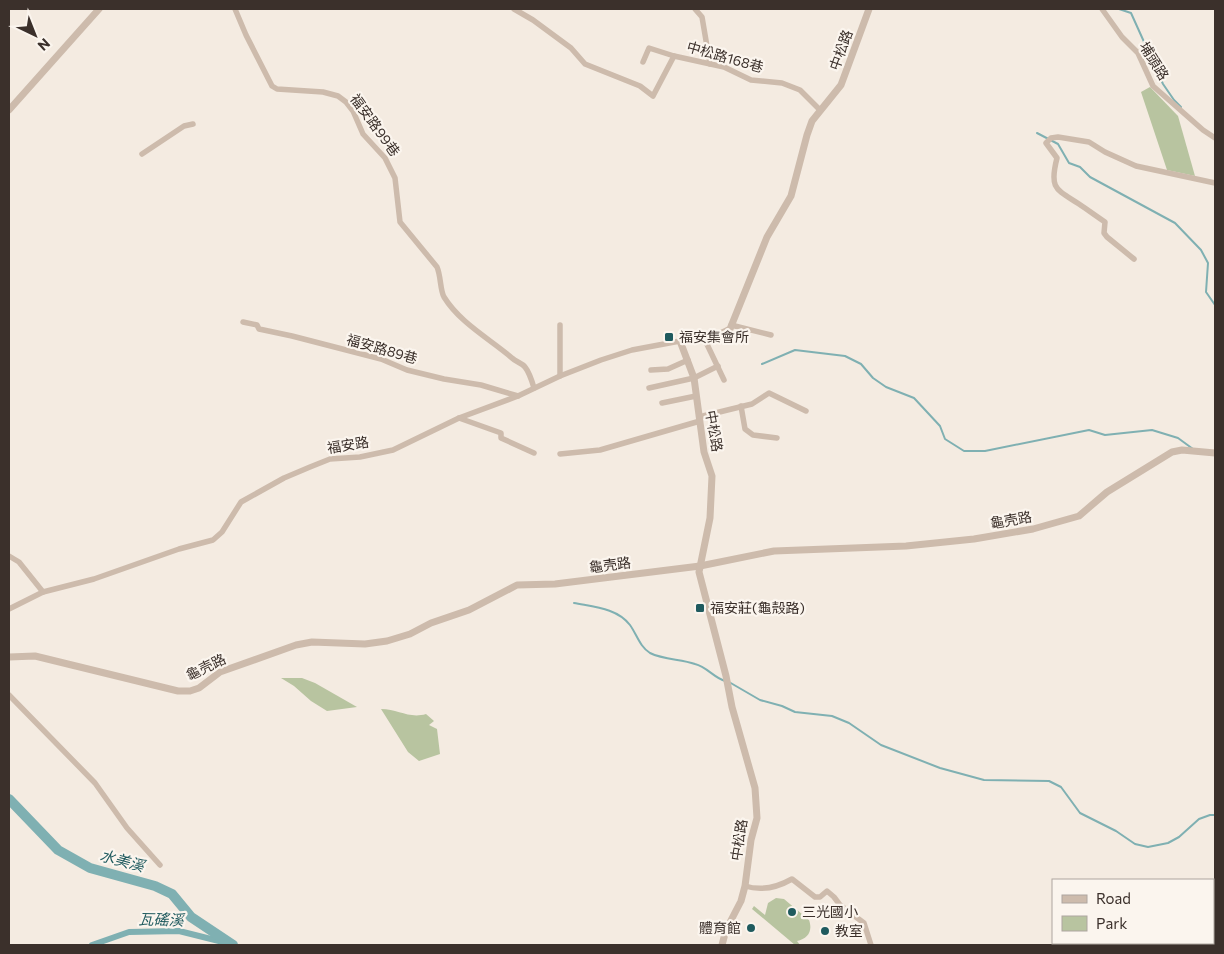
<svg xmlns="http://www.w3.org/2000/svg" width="1224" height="954" font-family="Commissioner,'Noto Sans TC',sans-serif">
<rect width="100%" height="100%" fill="#f4ebe1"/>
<g fill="#b8c4a0">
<polygon points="1150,87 1178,116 1195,176 1167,170 1141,92"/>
<polygon points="281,678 302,678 315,683 357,707 327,711 311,701 294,686"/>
<path d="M381,709C398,709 409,719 426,714L434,721L429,725L437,729L440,754L419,761L408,752Z"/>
<path d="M776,898L784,899L809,920C813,931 808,939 797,941L800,945H795L752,909L754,906L765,915L768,903Z"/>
</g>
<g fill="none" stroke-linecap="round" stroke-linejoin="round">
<g stroke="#7fb0b2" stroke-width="2">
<polyline points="1119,9 1131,13 1163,84 1174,100 1181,107"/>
<polyline points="1037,133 1058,144 1069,163 1080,167 1090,177 1175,223 1201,250 1208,263 1206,292 1215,305"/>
<polyline points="762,364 795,350 845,356 861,364 873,378 886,387 914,398 940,426 945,439 964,451 985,451 1089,430 1105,435 1152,430 1178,438 1193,449"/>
<path d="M574,603C594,607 617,608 630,625C637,635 640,647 650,653C664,660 681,659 695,664C707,667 713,677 725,681"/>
<polyline points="729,682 760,700 782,706 795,712 832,716 849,723 881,745 940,768 984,780 1049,781 1061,787 1080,813 1116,831 1135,844 1148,847 1168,843 1179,837 1199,819 1210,815 1215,815"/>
</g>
<polyline stroke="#7fb0b2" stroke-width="6" points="92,945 129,932 179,931 231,944"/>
<polyline stroke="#7fb0b2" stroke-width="10" points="9,799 58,850 90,868 155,886 172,894 191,917 233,945"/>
<g stroke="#cdbbac" stroke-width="5.5">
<path d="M235,9L246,35L272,86L277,89L323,92L338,96L346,102L353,111L363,134L385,158L395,178L400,222L437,267C441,276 440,290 444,297C460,323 490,339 512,358C516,362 522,363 525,367C529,372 532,381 534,388"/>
<polyline points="514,9 533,20 571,48 585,64 640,86 653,96 674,56 724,67 751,80 782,83 800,90 820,110"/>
<polyline points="695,9 702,17 710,64"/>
<polyline points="1102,9 1122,37 1138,53 1153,86 1203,130 1215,138"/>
<polyline points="643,62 649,48 674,56"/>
<polyline points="142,154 184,126 193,124"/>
<path d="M1134,259L1107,237L1104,233L1105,222C1096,216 1088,210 1079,204C1056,189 1049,189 1057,158L1046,143L1051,138L1058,137L1089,142L1105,152L1136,166L1215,183"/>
<polyline points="243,322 257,325 259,329 292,336 381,359 407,370 444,379 481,385 518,396"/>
<polyline points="731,325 771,335"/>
<polyline points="704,338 724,380"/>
<polyline points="651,370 668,369 688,360"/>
<polyline points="560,376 560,325"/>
<polyline points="649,388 694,378 718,366"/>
<polyline points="662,403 696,396"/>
<polyline points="741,406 745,429 753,435 777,438"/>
<polyline points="699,417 752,404 769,393 806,411"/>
<polyline points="459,418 501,433 501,438 534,453"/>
<polyline points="560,454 600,450 700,421"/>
<polyline points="9,556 19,562 43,592"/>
<polyline points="9,609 43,592 94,579 179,549 213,540 222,532 241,502 284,478 310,467 330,459 360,457 393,450 459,418 518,396 560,376 601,360 632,350 680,341"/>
<polyline points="9,695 95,783 127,828 160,865"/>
<path d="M745,886C761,891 778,887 792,879L815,897H820L827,891L834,897L840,905L864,923L871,945"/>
</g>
<g stroke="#cdbbac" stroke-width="7">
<polyline points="9,110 99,9"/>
<polyline points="9,657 35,656 178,691 190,691 199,688 220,672 296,645 312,642 365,644 387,641 410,634 431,623 469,610 517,585 555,584 700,566 774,551 906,546 974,539 1033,529 1079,516 1107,492 1172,452 1182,450 1215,453"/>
<path d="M722,945L726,930L741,901L745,886L751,840L757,818L755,788L732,707L726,676L699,572L710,518L712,476L704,452L694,378L680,341C696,339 716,338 730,329L767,237L791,196L807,135L812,121L841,85L869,9"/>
</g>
</g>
<g fill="#1f5a5e" stroke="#fbf5ee" stroke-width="2">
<rect x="664" y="332" width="10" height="10" rx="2.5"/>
<rect x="695" y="603" width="10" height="10" rx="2.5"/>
<circle cx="792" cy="912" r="5"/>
<circle cx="751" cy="928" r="5"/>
<circle cx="825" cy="931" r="5"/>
</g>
<g text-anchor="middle" stroke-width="4.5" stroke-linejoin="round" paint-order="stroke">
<g font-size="14" fill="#3b302b" stroke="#fbf5ee">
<text transform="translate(841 50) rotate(-70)" y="5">中松路</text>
<text transform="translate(725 57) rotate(16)" y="5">中松路168巷</text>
<text transform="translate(1154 61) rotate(58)" y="5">埔頭路</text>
<text transform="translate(375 125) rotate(54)" y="5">福安路99巷</text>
<text transform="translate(382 349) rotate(16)" y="5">福安路89巷</text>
<text transform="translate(714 431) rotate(80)" y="5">中松路</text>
<text transform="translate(348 445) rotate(-9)" y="5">福安路</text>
<text transform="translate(1011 520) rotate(-10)" y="5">龜壳路</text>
<text transform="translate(610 565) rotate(-7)" y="5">龜壳路</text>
<text transform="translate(206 667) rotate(-26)" y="5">龜壳路</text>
<text transform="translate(739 840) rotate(-81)" y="5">中松路</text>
</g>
<g font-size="14" fill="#3b302b" stroke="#fbf5ee" text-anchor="start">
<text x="679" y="342">福安集會所</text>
<text x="710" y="613">福安莊(龜殼路)</text>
<text x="802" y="917">三光國小</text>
<text x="741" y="933" text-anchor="end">體育館</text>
<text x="835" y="936">教室</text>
</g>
<g font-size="15" font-style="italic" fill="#1f5a5e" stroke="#fbf5ee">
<text transform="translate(122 861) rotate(15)" y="5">水美溪</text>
<text transform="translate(161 920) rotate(1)" y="5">瓦磘溪</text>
</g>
</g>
<rect width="1224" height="954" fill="none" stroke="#3b302b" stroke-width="20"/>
<rect x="1052" y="879" width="162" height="65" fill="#fbf5ee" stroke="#aea6a0"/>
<rect x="1062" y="895" width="25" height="8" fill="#cdbbac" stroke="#aea6a0"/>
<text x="1096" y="904" font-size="15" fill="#3b302b">Road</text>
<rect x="1062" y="916" width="25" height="15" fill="#b8c4a0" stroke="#aea6a0"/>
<text x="1096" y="929" font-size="15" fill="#3b302b">Park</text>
<g transform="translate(35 35) rotate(137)" stroke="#fbf5ee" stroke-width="4" paint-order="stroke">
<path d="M0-4L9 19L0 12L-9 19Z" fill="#3b302b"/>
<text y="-8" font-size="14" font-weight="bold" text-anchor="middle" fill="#3b302b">N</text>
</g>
</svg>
